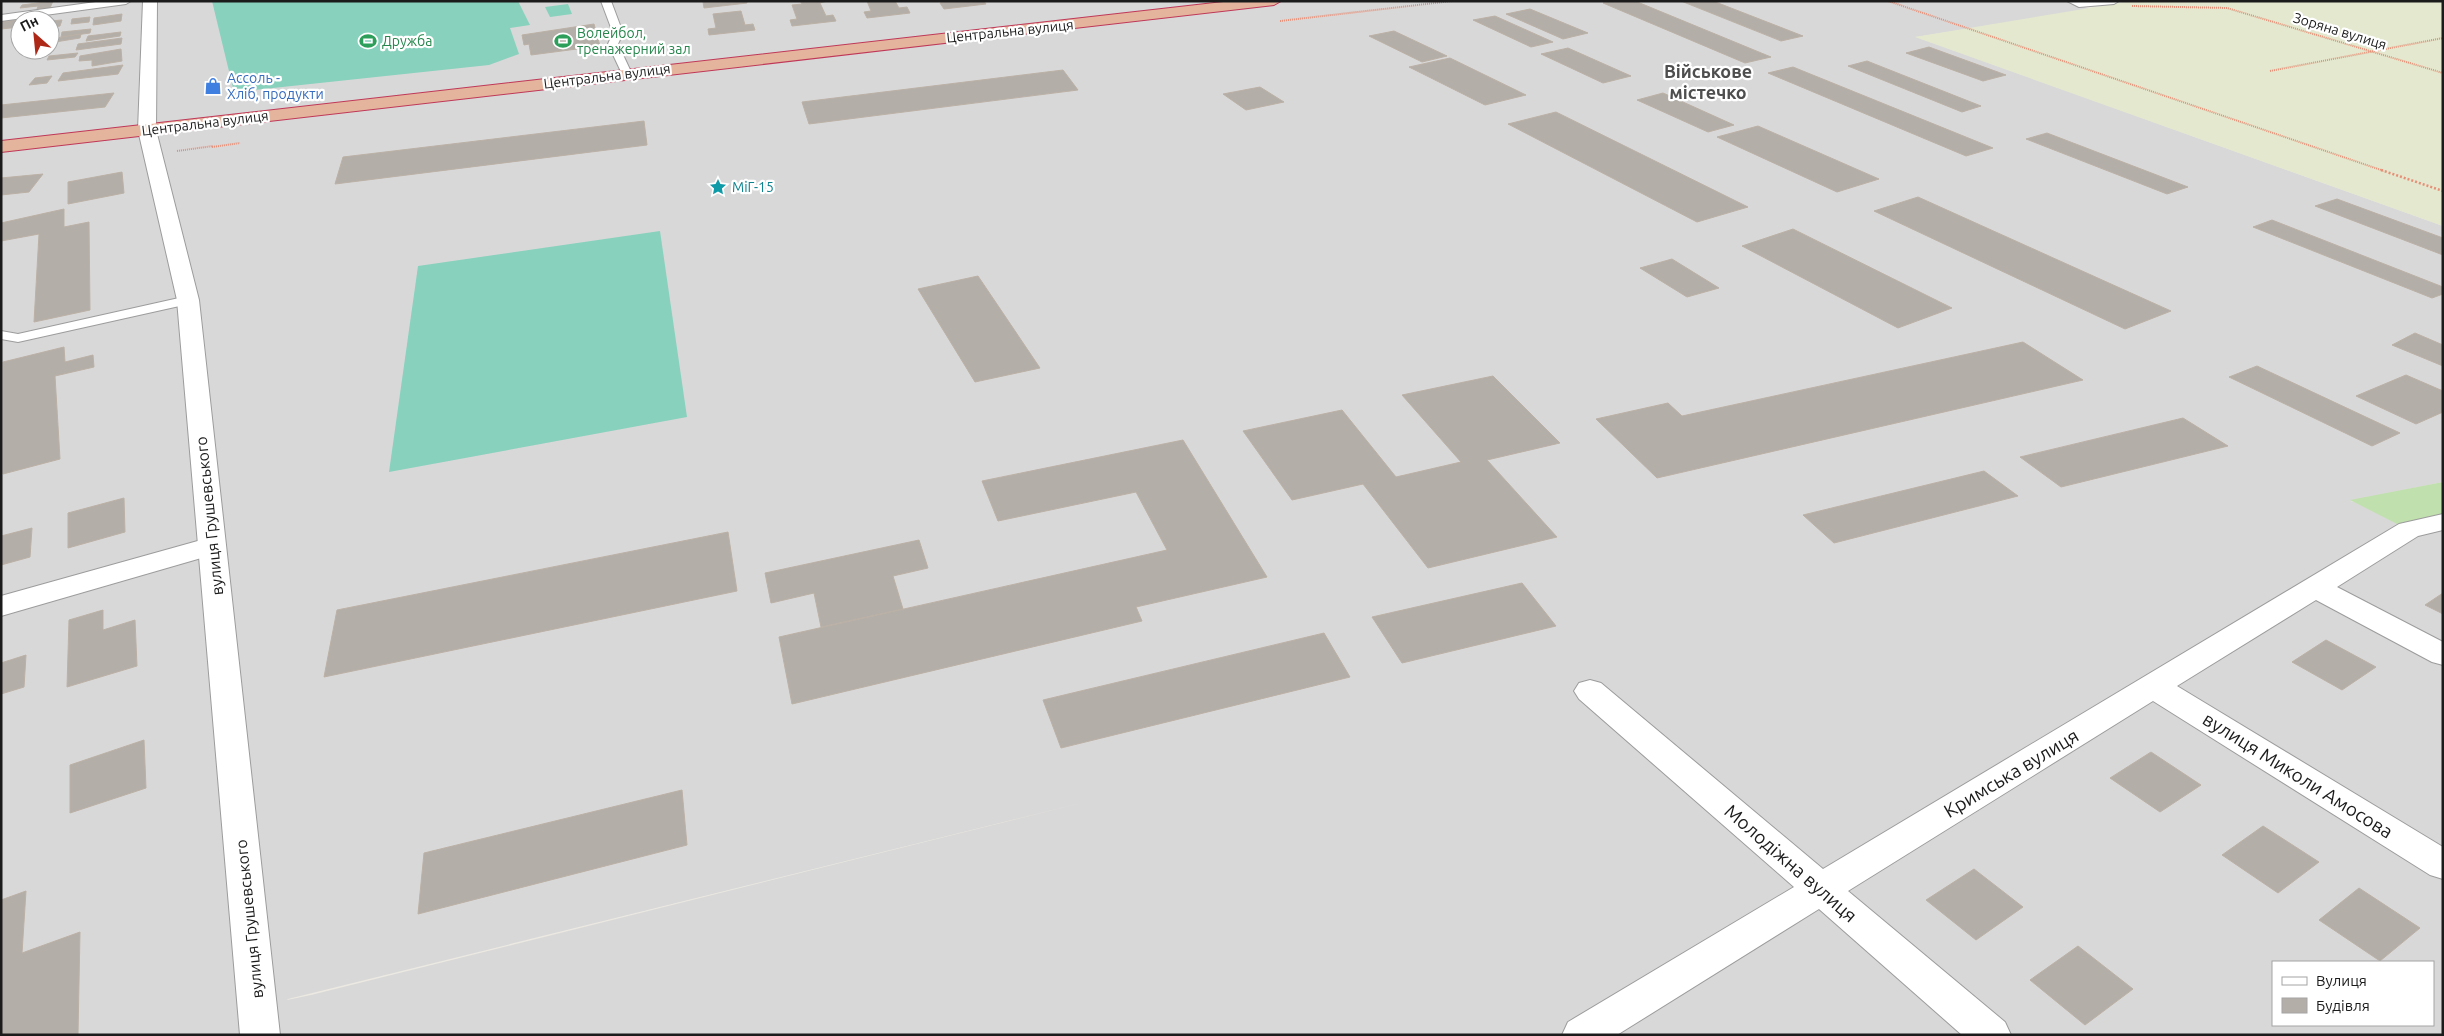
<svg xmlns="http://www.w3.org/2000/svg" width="2444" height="1036" font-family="Ubuntu,sans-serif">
<rect width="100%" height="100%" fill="#ebe9e1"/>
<path fill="#d9d8d8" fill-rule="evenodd" d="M1,1H143L146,117L150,1H2068L2090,9L1916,37L2443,226V482L2350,501L2443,522V1035H1ZM20,20H50V50H20ZM1085,802L311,995L287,1000L288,999ZM2273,962H2433V1025H2273Z"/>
<polygon fill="#e3e8ce" points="2132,1 2443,1 2443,226 1915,37"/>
<polygon fill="#c0e0ad" points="2443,482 2443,522 2409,530 2350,500"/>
<g fill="#88d1bd">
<polygon points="212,1 518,1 530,25 510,28 519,54 489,65 234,92"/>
<polygon points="568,4 572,14 550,17 545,7"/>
<polygon points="660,231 687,417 389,472 418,266"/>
</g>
<g fill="#b4aea8" stroke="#bbb1a6">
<polygon points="53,1 50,8 37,9 38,6 20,8 22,5"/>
<polygon points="710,1 747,1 747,3 704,8 703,2"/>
<polygon points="800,1 827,1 820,3 826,16 833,15 836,21 792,26 790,20 797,19 792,5 802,4"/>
<polygon points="867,1 895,1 899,8 907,7 910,13 867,18 864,12 871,11"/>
<polygon points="947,1 984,1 986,4 944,9 940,3"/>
<polygon points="1611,1 1635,1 1771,57 1745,63 1603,3"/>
<polygon points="1681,1 1713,1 1803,36 1781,41"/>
<polygon points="1530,9 1588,33 1563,39 1506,14"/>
<polygon points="741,11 745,25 753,24 755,30 709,35 708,29 716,28 713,14"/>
<polygon points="122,14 121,21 93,25 94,18"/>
<polygon points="1495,16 1553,42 1531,47 1473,20"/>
<polygon points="41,17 39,20 20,20 20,27 1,29 1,22"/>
<polygon points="90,17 89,22 71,24 72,19"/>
<polygon points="62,20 60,26 50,28 50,21"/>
<polygon points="594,24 600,46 531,55 529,44 524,45 522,35"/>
<polygon points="91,29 90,33 61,37 62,32"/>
<polygon points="1394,31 1447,56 1422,62 1369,36"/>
<polygon points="121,32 120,36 86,41 88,36"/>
<polygon points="81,34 80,38 55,42 56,38"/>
<polygon points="122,38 121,44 76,50 78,44"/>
<polygon points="1929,47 2006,75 1983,81 1906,53"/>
<polygon points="1568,48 1631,76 1603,83 1541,54"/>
<polygon points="121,49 122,61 92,66 92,60 79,61 80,56"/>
<polygon points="78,53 75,57 47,60 49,56"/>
<polygon points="1450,58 1526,95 1485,105 1409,67"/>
<polygon points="1867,61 1981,106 1962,112 1848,66"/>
<polygon points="123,65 118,74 58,81 63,73"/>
<polygon points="1793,67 1993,148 1966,156 1768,73"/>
<polygon points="1063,70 1078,90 809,124 802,102"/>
<polygon points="52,76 47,83 29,85 35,78"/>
<polygon points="1260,87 1284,102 1246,110 1223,94"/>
<polygon points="114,93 105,107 1,118 1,105"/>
<polygon points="1663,93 1734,125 1708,132 1637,100"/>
<polygon points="1556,112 1748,207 1697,222 1508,124"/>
<polygon points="644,121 647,145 335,184 343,157"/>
<polygon points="1758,126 1879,179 1837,192 1717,137"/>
<polygon points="2047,133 2188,187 2167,194 2026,139"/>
<polygon points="122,172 124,193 68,204 68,182"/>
<polygon points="43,174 29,192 1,195 1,178"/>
<polygon points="1918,197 2171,311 2125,329 1874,211"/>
<polygon points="2337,199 2443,238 2443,255 2315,206"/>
<polygon points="64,209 64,227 89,222 90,310 34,322 39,234 1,241 1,223"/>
<polygon points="2272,220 2443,287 2443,294 2432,298 2253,227"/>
<polygon points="1793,229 1952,308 1898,328 1742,246"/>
<polygon points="1672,259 1719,288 1687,297 1640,268"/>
<polygon points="978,276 1040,368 975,382 918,289"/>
<polygon points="2415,333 2443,345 2443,366 2392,345"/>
<polygon points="2023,342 2083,380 1657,478 1596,419 1668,403 1682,416"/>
<polygon points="64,347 65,362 93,355 94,367 55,376 60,459 3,474 3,362"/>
<polygon points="2257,366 2400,433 2372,446 2229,377"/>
<polygon points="2406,375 2443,391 2443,412 2416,424 2356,396"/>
<polygon points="1493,376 1560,443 1487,460 1557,537 1428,568 1363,484 1292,500 1243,431 1342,410 1396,477 1461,462 1402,395"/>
<polygon points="2183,418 2228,446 2061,487 2020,457"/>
<polygon points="1183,440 1267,577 1136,607 1142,621 792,704 779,637 1167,550 1136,492 998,521 982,481"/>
<polygon points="1984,471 2018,496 1834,543 1803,515"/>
<polygon points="124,498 125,532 68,548 68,513"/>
<polygon points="32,528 30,557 1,565 1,536"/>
<polygon points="728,532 737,591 324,677 337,610"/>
<polygon points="919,540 928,568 893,576 903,609 821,627 814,593 771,603 765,573"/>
<polygon points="1522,583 1556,626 1402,663 1372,617"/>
<polygon points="2443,593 2443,614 2425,605"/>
<polygon points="103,610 103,630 135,620 137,666 67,687 69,620"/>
<polygon points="1324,633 1350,677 1061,748 1043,700"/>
<polygon points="2326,640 2376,667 2342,690 2292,662"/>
<polygon points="26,655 24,687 1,694 1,663"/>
<polygon points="144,740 146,788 70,813 70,765"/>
<polygon points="2151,752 2201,785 2160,812 2110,778"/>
<polygon points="682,790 687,845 418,914 424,853"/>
<polygon points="2263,826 2319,862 2278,893 2222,855"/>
<polygon points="1974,869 2023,907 1976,940 1926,900"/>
<polygon points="2359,888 2420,928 2380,961 2319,920"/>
<polygon points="26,891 22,953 80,932 78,1035 1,1035 1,900"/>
<polygon points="2078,946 2133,989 2085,1025 2030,980"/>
</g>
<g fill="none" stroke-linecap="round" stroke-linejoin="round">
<g stroke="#9c9c9c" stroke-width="2">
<g id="service">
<polygon points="103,1 131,1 126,4 1,21 1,15"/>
<polygon points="601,1 611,1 623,33 618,44 632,74 631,76 623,76 608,44 613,33"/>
<polygon points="2067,1 2119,1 2114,4 2079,7"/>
<polygon points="188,296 195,300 193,303 18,342 1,339 1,331 18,334"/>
</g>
</g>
<g stroke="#9c9c9c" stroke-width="2">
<g id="minor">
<polygon points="2443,514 2443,530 2418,536 2337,587 2443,642 2443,665 2432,662 2316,600 2177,686 2443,847 2443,879 2430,875 2153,701 1848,891 2005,1022 2011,1035 1962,1035 1819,909 1617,1035 1562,1035 1568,1022 1794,887 1579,699 1574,691 1579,683 1590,680 1601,683 1823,869 2399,524"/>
<polygon points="212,537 222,540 226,546 222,552 1,616 1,596"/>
</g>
</g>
<g stroke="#9c9c9c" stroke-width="2">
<polygon id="tertiary" points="143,1 157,1 156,130 199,300 280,1035 240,1035 177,300 138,130"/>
</g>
<g stroke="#bf3858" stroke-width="2">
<polygon id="trunk" points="1232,1 1281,1 1274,5 1,152 1,141"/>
</g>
<g stroke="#e78e76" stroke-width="2" stroke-dasharray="1 1" stroke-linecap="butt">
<polyline points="1888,1 2384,171"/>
<polyline points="2132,6 2227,8 2443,73"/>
<polyline points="1280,21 1452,1"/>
<polyline points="2270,71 2443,38"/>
<polyline points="212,147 240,143"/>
<polyline points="177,151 213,146"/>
</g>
<polyline stroke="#e78e76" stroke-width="2.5" stroke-dasharray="2 2" stroke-linecap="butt" points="2381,170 2443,191"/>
<use href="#service" fill="#fff" fill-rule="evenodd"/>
<use href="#minor" fill="#fff" fill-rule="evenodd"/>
<use href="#tertiary" fill="#fff" fill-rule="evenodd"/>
<use href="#trunk" fill="#e4b49c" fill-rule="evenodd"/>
</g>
<defs>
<g id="stadium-bare" transform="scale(1.35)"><path d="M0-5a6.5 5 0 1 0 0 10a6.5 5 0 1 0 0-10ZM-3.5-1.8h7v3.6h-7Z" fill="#2e9e5b" stroke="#fff" stroke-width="2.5" paint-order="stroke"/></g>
<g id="shop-bare" transform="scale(1.35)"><path d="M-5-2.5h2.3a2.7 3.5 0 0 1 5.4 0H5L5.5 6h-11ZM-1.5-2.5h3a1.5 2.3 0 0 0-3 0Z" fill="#3f7fe0" stroke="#fff" stroke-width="2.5" paint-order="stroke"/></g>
<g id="sight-bare" transform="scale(1.35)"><path d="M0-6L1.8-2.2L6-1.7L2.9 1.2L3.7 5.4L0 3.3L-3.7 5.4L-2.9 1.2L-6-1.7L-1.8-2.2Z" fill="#0f9aa8" stroke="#fff" stroke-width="2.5" paint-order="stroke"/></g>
</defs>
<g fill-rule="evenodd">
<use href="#stadium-bare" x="368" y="41"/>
<use href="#stadium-bare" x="563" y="41"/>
<use href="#shop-bare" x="213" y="86"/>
<use href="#sight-bare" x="718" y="187"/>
</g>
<g text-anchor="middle" stroke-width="4.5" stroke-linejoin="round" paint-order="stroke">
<g font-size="14" fill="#1b1b1b" stroke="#fff">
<text transform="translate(1010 31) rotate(-6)" y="5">Центральна вулиця</text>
<text transform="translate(2340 31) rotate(17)" y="5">Зоряна вулиця</text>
<text transform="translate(607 76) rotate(-7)" y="5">Центральна вулиця</text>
<text transform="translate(205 123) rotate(-7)" y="5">Центральна вулиця</text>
</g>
<g font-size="14" fill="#27864d" stroke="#fff" text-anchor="start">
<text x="577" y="38">Волейбол,<tspan x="577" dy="16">тренажерний зал</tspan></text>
<text x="382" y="46">Дружба</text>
</g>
<g font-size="14" fill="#366cbe" stroke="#fff" text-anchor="start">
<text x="227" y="83">Ассоль -<tspan x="227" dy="16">Хліб, продукти</tspan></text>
</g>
<g font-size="14" fill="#0d838f" stroke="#fff" text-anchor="start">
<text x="732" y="192">МіГ-15</text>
</g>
<g font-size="16" fill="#1b1b1b" stroke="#fff">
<text transform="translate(209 516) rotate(-96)" y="6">вулиця Грушевського</text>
<text transform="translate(249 919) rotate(-96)" y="6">вулиця Грушевського</text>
</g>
<g font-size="18" font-weight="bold" fill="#4e4e4e" stroke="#fff">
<text x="1708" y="78">Військове<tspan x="1708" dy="21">містечко</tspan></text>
</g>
<g font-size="19" fill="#1b1b1b" stroke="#fff">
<text transform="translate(2011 773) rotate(-31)" y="7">Кримська вулиця</text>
<text transform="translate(2298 775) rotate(32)" y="7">вулиця Миколи Амосова</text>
<text transform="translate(1791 863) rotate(41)" y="7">Молодіжна вулиця</text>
</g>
</g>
<rect width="2444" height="1036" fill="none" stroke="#1b1b1b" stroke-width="5"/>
<rect x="2272" y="961" width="162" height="65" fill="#ffffff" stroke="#a4a4a4"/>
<rect x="2282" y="977" width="25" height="8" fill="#ffffff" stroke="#a4a4a4"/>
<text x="2316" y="986" font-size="15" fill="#1b1b1b">Вулиця</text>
<rect x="2282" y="998" width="25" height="15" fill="#b4aea8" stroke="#a4a4a4"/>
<text x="2316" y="1011" font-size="15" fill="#1b1b1b">Будівля</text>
<g transform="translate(35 35) rotate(333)"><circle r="24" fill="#ffffff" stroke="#a4a4a4"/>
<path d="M0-4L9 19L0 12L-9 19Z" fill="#ae2818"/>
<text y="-8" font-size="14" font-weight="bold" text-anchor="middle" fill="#1b1b1b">Пн</text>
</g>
</svg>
